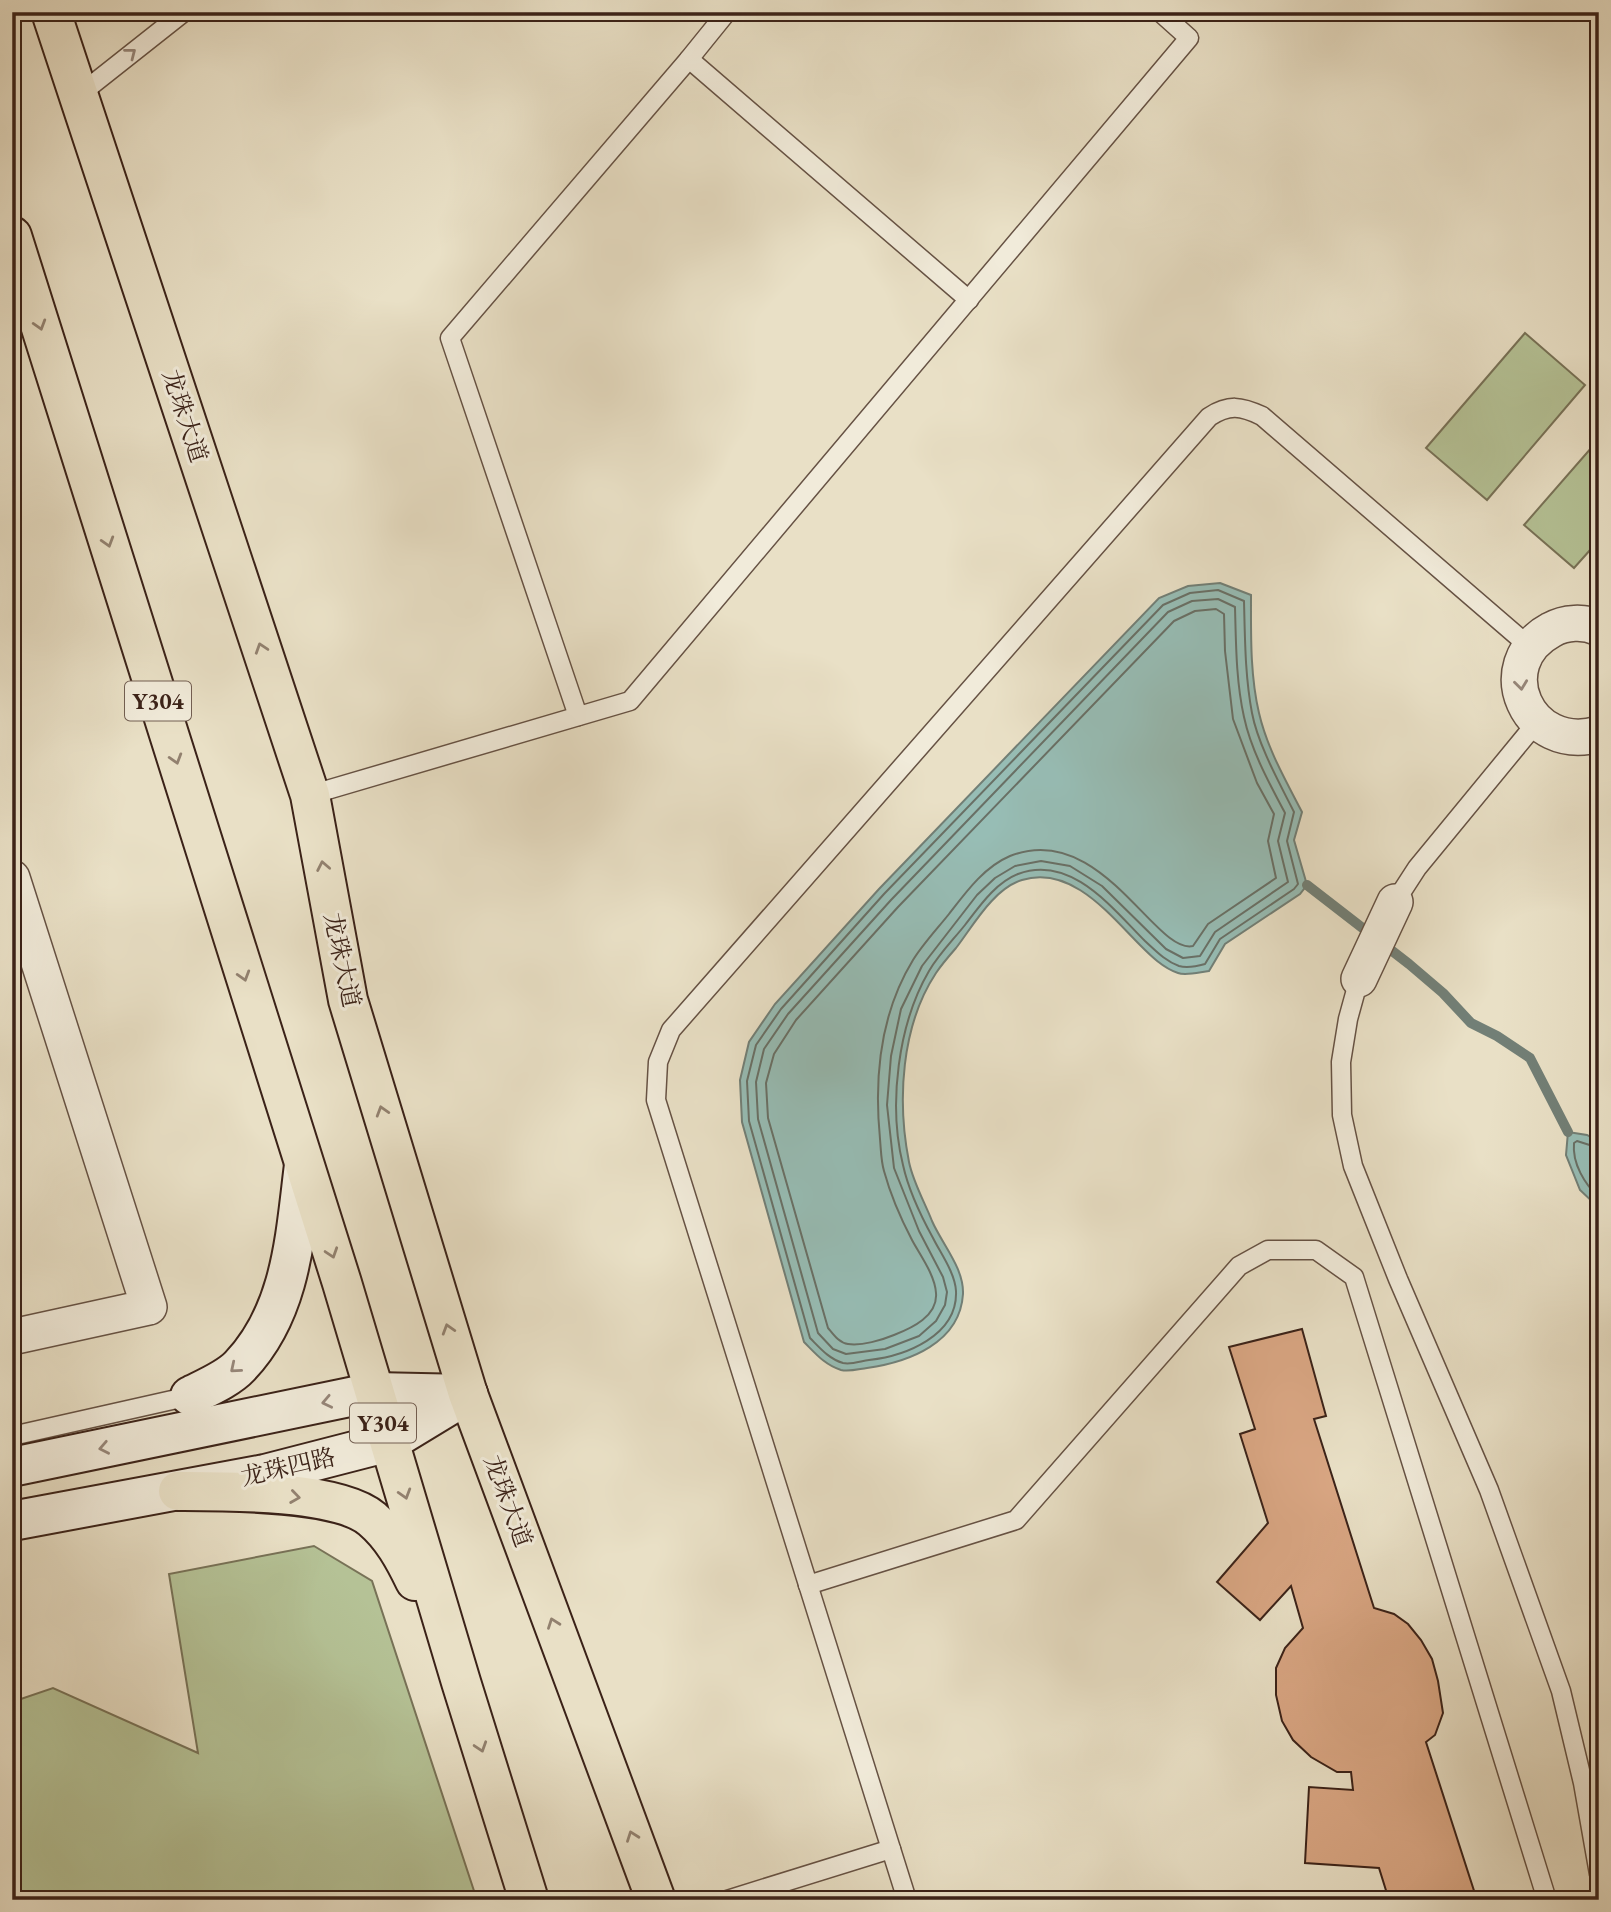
<svg xmlns="http://www.w3.org/2000/svg" width="1611" height="1912" font-family="'EB Garamond','Noto Serif SC',serif">
<rect width="100%" height="100%" fill="#e9e0c6"/>
<filter id="stains"><feTurbulence type="fractalNoise" baseFrequency=".00286" numOctaves="4"/><feColorMatrix values="0 0 0 0 .2 0 0 0 0 .09 0 0 0 0 .02 0 0 0 .5 -.17"/></filter>
<radialGradient id="worn" r=".72"><stop offset=".6" stop-color="#630" stop-opacity="0"/><stop offset="1" stop-color="#630" stop-opacity=".3"/></radialGradient>
<g fill="#b5c296" stroke="#787257" stroke-width="2">
<polygon points="1525,333 1585,385 1487,500 1426,448"/>
<polygon points="1599,439 1599,540 1574,568 1524,525"/>
<polygon points="314,1546 372,1581 477,1900 12,1900 12,1702 53,1688 198,1753 169,1574"/>
</g>
<g fill="#97bdb5" stroke="#727f76" stroke-width="2">
<path d="M1220,583L1251,595C1251,634 1250,675 1259,713C1267,748 1286,781 1302,812L1294,840L1307,885L1300,894L1225,944L1209,971C1200,972 1186,976 1178,973C1163,968 1151,956 1140,945C1109,914 1071,865 1022,880C993,889 973,926 956,948C949,956 942,964 936,973C901,1026 897,1101 909,1162C913,1182 925,1203 932,1221C942,1244 964,1268 963,1294C960,1343 909,1362 867,1368C859,1369 849,1372 841,1370C825,1365 816,1354 804,1342L742,1122L740,1080L749,1042L775,1004L879,889L1159,598L1188,586Z"/>
<polygon points="1568,1132 1587,1135 1599,1142 1599,1208 1580,1190 1566,1155"/>
</g>
<g fill="none" stroke-linecap="round" stroke-linejoin="round">
<g stroke="#697066" stroke-width="2">
<path d="M1218,590L1244,601C1245,639 1245,676 1252,713C1258,745 1280,784 1294,812L1287,841L1298,884L1294,889L1220,939L1205,964C1198,966 1186,968 1179,966C1165,961 1155,950 1145,941C1112,908 1071,854 1018,874C995,883 979,907 965,925C953,940 939,954 929,971C898,1024 888,1105 903,1165C908,1188 922,1218 933,1238C941,1254 955,1273 956,1291C958,1336 905,1356 869,1360C861,1361 851,1365 843,1363C829,1359 820,1348 810,1338L749,1121L747,1081L756,1045L781,1009L884,894L1163,605L1190,593Z"/>
<path d="M1218,599L1235,607C1236,644 1236,681 1244,717C1251,750 1269,783 1285,813L1278,841L1288,882L1215,932L1200,956L1183,958L1166,949L1102,886L1070,866L1041,861L1015,866L995,878L977,895L922,966L901,1009L891,1056L887,1105L894,1168L919,1231L943,1277L947,1292L945,1305L936,1321L919,1336L885,1349L846,1354L833,1349L818,1333L758,1119L756,1082L764,1049L788,1014L891,900L1168,612L1192,601Z"/>
<path d="M1216,609L1224,614L1225,651L1233,719L1257,783L1274,814L1268,841L1276,878L1208,924L1193,946C1155,955 1101,820 1010,856C984,867 966,892 949,914C937,929 923,944 913,960C880,1014 874,1078 880,1139C881,1150 881,1161 884,1171C890,1193 901,1219 912,1240C920,1255 935,1275 936,1293C938,1316 912,1328 894,1335C882,1340 862,1346 848,1344C839,1343 833,1334 828,1328L768,1118L766,1083L774,1054L796,1020L898,907L1174,621L1195,611Z"/>
<path d="M1599,1148L1577,1141L1574,1143C1572,1164 1585,1184 1599,1198"/>
</g>
<polyline stroke="#727f76" stroke-width="10" points="1307,885 1409,964 1443,993 1471,1023 1497,1036 1530,1058 1568,1132"/>
</g>
<polygon fill="#d9a683" stroke="#3b2218" stroke-width="2" points="1302,1329 1326,1416 1314,1419 1374,1608 1394,1614 1408,1624 1421,1640 1432,1659 1438,1681 1443,1713 1435,1735 1426,1742 1477,1900 1389,1900 1379,1868 1305,1863 1309,1787 1353,1790 1351,1772 1337,1772 1311,1757 1293,1740 1282,1721 1276,1695 1276,1668 1285,1648 1303,1628 1291,1586 1260,1620 1217,1582 1268,1523 1240,1434 1255,1429 1229,1347"/>
<g fill="none" stroke-linecap="round" stroke-linejoin="round">
<g stroke="#665244" stroke-width="21">
<g id="lane">
<polyline points="689,59 727,12"/>
<polyline points="79,95 184,12"/>
<polyline points="578,716 450,338 689,59 969,300"/>
<polyline points="310,795 630,701 1189,38 1160,12"/>
<polyline points="1395,902 1417,868 1537,722"/>
<polyline points="1359,979 1348,1019 1341,1062 1342,1115 1353,1166 1398,1279 1489,1490 1561,1691 1583,1783 1599,1874"/>
<polyline points="12,1436 190,1396"/>
<polyline points="808,1585 1016,1520 1239,1266 1268,1250 1316,1250 1354,1277 1547,1900"/>
<polyline points="727,1900 891,1849"/>
<path d="M907,1900L656,1100L658,1062L671,1030L1209,417C1229,404 1241,406 1262,416L1530,647"/>
</g>
</g>
<g stroke="#665244" stroke-width="38">
<g id="street">
<path d="M1599,628C1584,621 1565,622 1551,630C1488,664 1527,755 1599,734"/>
<polyline points="12,878 149,1307 12,1337"/>
<polyline points="1359,979 1395,902"/>
</g>
</g>
<g stroke="#3b2218" stroke-width="42">
<g id="secondary">
<path d="M190,1396C206,1388 228,1379 240,1366C292,1311 295,1236 304,1165"/>
<polyline points="12,1467 374,1392 468,1394"/>
<polyline points="12,1521 265,1474 389,1442 468,1394"/>
</g>
</g>
<g stroke="#3b2218" stroke-width="42">
<g id="primary">
<polyline points="51,12 310,795 348,1000 468,1394 656,1900"/>
<polyline points="12,236 342,1283 461,1682 529,1900"/>
<path d="M178,1491C224,1491 338,1490 372,1519C392,1536 404,1558 415,1581"/>
</g>
</g>
<use href="#lane" stroke="#f1ebda" stroke-width="18"/>
<use href="#street" stroke="#f1ebda" stroke-width="35"/>
<use href="#secondary" stroke="#f1ebda" stroke-width="38"/>
<use href="#primary" stroke="#e9e0c6" stroke-width="38"/>
</g>
<defs><path id="oneway-chevron" d="M-2-3.5L2.5 0L-2 3.5" fill="none" stroke-width="1.6" stroke-linecap="round" stroke-linejoin="round" transform="scale(1.75)"/></defs>
<g stroke="#968679">
<use href="#oneway-chevron" transform="translate(131 53) rotate(-38)"/>
<use href="#oneway-chevron" transform="translate(1521 685) rotate(83)"/>
<use href="#oneway-chevron" transform="translate(235 1368) rotate(140)"/>
<use href="#oneway-chevron" transform="translate(327 1402) rotate(168)"/>
<use href="#oneway-chevron" transform="translate(104 1448) rotate(169)"/>
</g>
<g stroke="#92816f">
<use href="#oneway-chevron" transform="translate(40 325) rotate(73)"/>
<use href="#oneway-chevron" transform="translate(108 542) rotate(73)"/>
<use href="#oneway-chevron" transform="translate(261 648) rotate(-108)"/>
<use href="#oneway-chevron" transform="translate(176 759) rotate(73)"/>
<use href="#oneway-chevron" transform="translate(323 866) rotate(-101)"/>
<use href="#oneway-chevron" transform="translate(244 976) rotate(73)"/>
<use href="#oneway-chevron" transform="translate(382 1111) rotate(-107)"/>
<use href="#oneway-chevron" transform="translate(332 1253) rotate(72)"/>
<use href="#oneway-chevron" transform="translate(448 1329) rotate(-107)"/>
<use href="#oneway-chevron" transform="translate(405 1494) rotate(73)"/>
<use href="#oneway-chevron" transform="translate(295 1497) rotate(8)"/>
<use href="#oneway-chevron" transform="translate(553 1623) rotate(-110)"/>
<use href="#oneway-chevron" transform="translate(481 1747) rotate(72)"/>
<use href="#oneway-chevron" transform="translate(632 1836) rotate(-110)"/>
</g>
<g text-anchor="middle" stroke-width="6" stroke-linejoin="round" paint-order="stroke">
<g fill="#f1ebda" stroke="#725e52" stroke-width="2">
<rect x="125" y="681.5" width="66" height="39" rx="5"/>
<rect x="350" y="1403.5" width="66" height="39" rx="5"/>
</g>
<g font-size="23" font-weight="bold" fill="#3b2218">
<text x="158" y="709">Y304</text>
<text x="383" y="1431">Y304</text>
</g>
<g font-size="24" fill="#3b2218" stroke="#f1ebda">
<text transform="translate(185 416) rotate(72)" y="8">龙珠大道</text>
<text transform="translate(342 960) rotate(78)" y="8">龙珠大道</text>
<text transform="translate(288 1467) rotate(-13)" y="8">龙珠四路</text>
<text transform="translate(508 1501) rotate(70)" y="8">龙珠大道</text>
</g>
</g>
<rect width="1611" height="1912" fill="none" stroke="#e9e0c6" stroke-width="42"/>
<rect x="14" y="14" width="1583" height="1884" fill="none" stroke="#3b2218" stroke-width="3.5"/>
<rect x="21" y="21" width="1569" height="1870" fill="none" stroke="#3b2218" stroke-width="2"/>
<rect width="100%" height="100%" filter="url(#stains)"/>
<rect width="100%" height="100%" fill="url(#worn)"/>
</svg>
